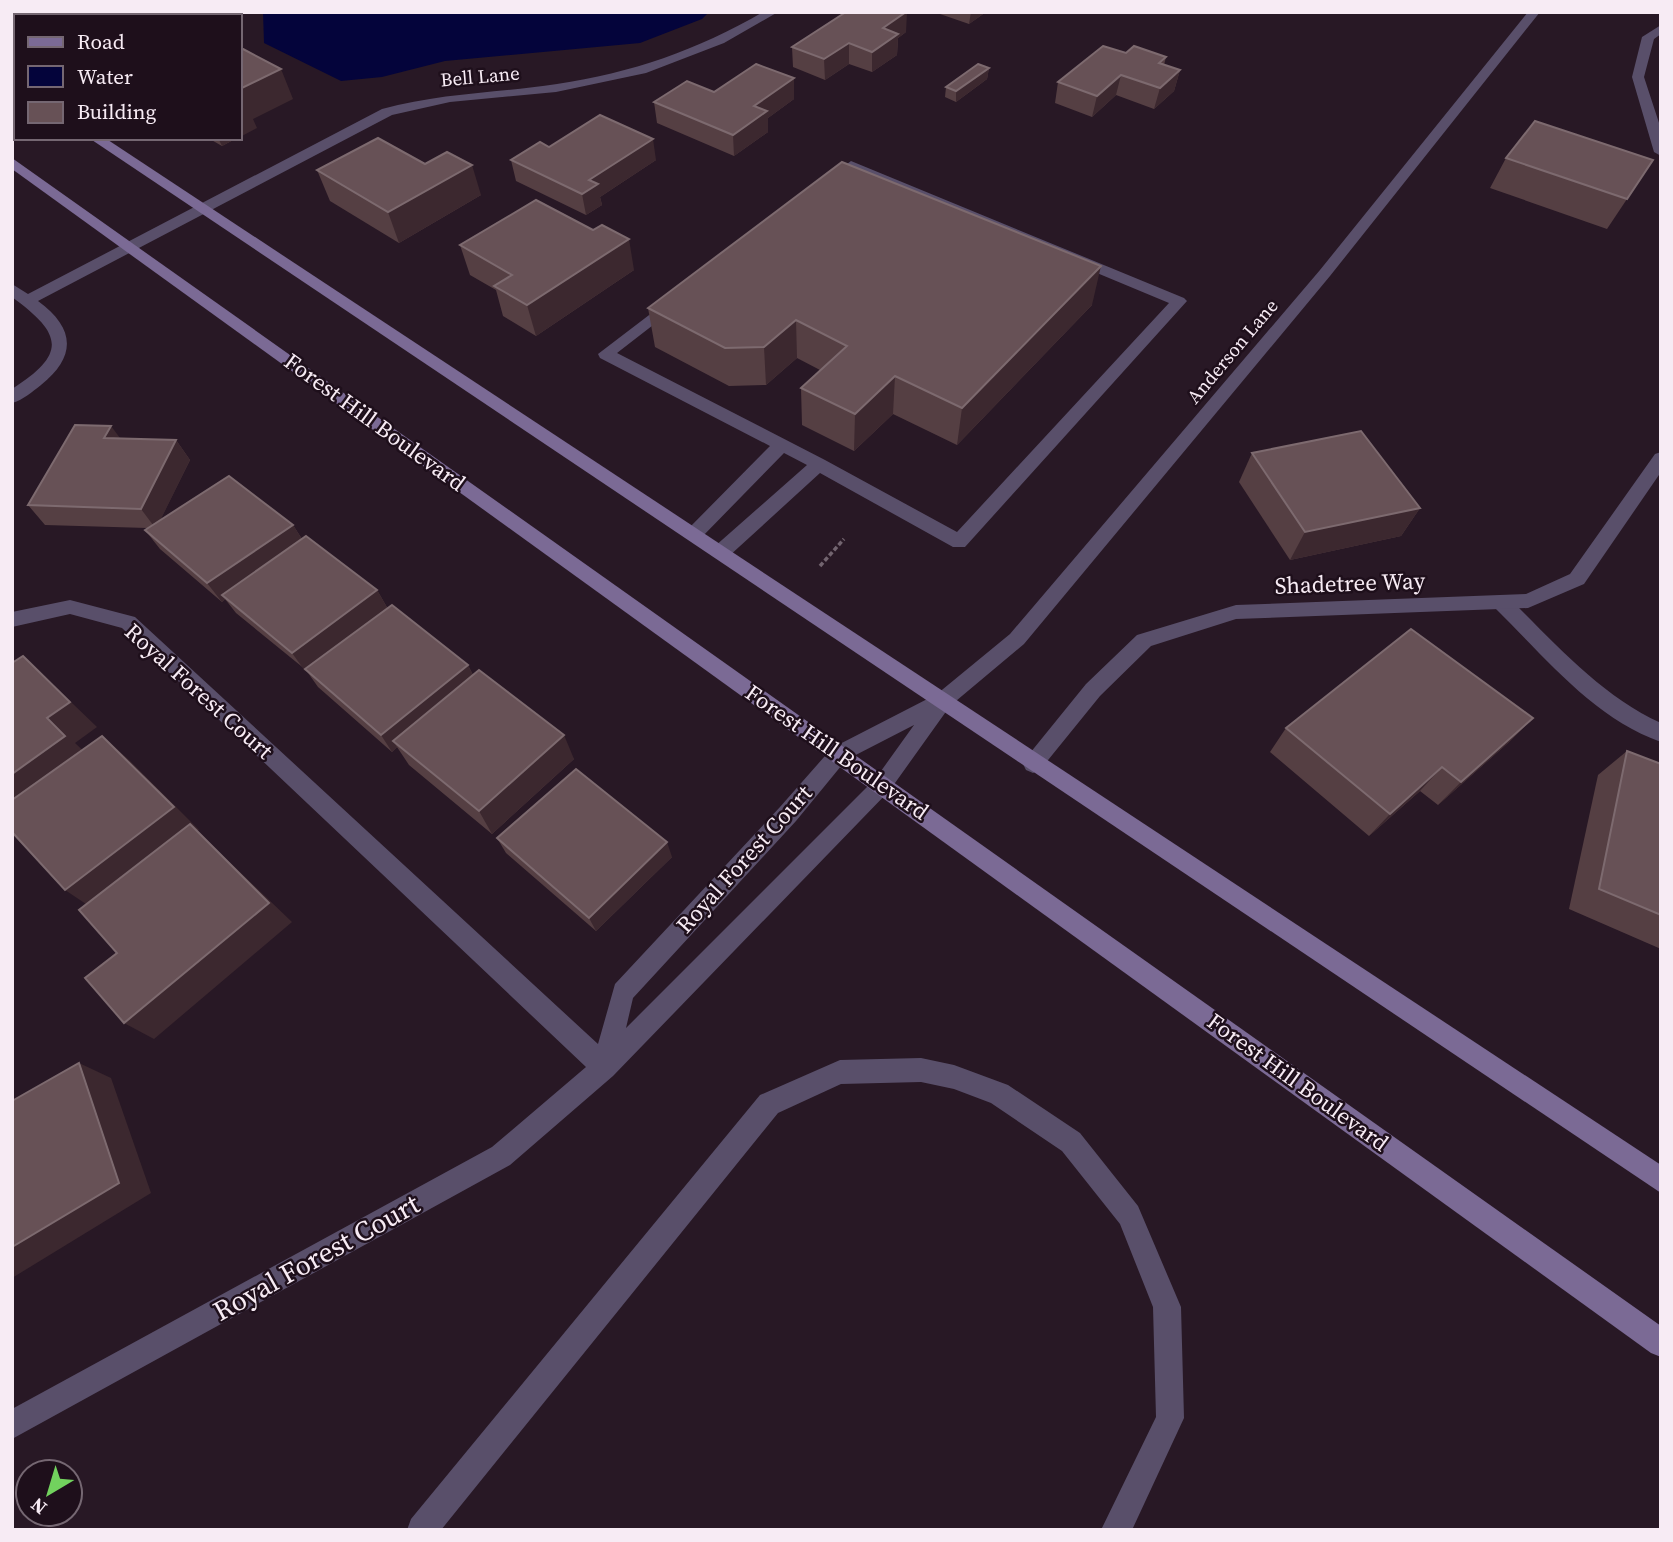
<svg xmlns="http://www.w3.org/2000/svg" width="1673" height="1542" font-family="'Source Serif 4',serif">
<rect width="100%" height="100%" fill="#281825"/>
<polygon fill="#04043b" points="263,12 709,12 702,19 640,43 445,61 382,77 341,81 264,43"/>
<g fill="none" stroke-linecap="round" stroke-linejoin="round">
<polyline stroke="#72646f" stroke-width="3.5" stroke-dasharray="4.5 2.5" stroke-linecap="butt" points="820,566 844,539"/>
<g fill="#594f6a" fill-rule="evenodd">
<path d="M851,161L1184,298L1187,301L965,547H953L820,473L728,557H714L712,552L714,547L807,465L784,453L700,539H688L685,534L688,529L770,446L600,358L598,354ZM852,171L1169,303L957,532L825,460L617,353Z"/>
<path d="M1501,595L1508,597C1555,643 1600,695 1661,723V742C1593,718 1544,656 1494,607L1492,602L1494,597Z"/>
<polygon points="921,1058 954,1065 1008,1085 1080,1133 1138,1206 1181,1307 1184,1418 1132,1530 1101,1530 1156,1417 1153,1307 1120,1224 1062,1151 991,1103 954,1089 921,1082 841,1084 778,1113 441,1530 407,1530 411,1519 760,1095 840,1060"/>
</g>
<g fill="#594f6a" fill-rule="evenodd">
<path d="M763,12H778L724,43L646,73L556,92L450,102L392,115L38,301C75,328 77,356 41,385C32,392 23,400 12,403V389C69,353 61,333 12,297V284L28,294L382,109C440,93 498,93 557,84C631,73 698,50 763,12Z"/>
<path d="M1528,12H1540L1330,276L1024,644L950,706L890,790L613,1076L510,1165L12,1439V1409L492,1147L586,1067L122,628L70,614L12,627V612L70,600L135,617L598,1044L615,984L780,807L832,748L937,694L1010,634L1320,270ZM914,725L876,778L626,1028L633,998L796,821L846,760Z"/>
<polygon points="1661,25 1661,34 1654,39 1644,77 1661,129 1661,156 1654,152 1632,77 1642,37"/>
<polygon points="1661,452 1661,472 1584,584 1528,608 1236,619 1151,646 1100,696 1040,770 1033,773 1026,770 1023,764 1026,758 1086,684 1137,635 1236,605 1526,594 1570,574 1655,454"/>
</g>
<g fill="#7b6a95" fill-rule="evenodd">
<polygon points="12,79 16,80 16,89 12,88"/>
<polygon points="89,138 105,138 1661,1165 1661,1193"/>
<polygon points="12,158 1661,1326 1661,1357 1651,1353 12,169"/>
</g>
</g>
<g fill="#553f43">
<polygon points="12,12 86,12 77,16 16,16 16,18 12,16"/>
<polygon points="940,12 986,12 969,24 940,14"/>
<polygon points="906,32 898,38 897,55 872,72 849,64 825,80 793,67 792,47"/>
<polygon points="1126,53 1166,57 1164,65 1180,70 1174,91 1154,109 1116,95 1092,117 1055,103 1058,82"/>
<polygon points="989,68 987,79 956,102 945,97 946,87"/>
<polygon points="794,78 794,99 768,118 768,132 734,156 657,123 654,102"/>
<polygon points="208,138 237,138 222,146"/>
<polygon points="549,147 656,160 600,197 602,205 586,215 516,181 511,160"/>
<polygon points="1506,158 1653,160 1607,229 1490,188"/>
<polygon points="425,164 481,195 399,243 330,201 317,170"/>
<polygon points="460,245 634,270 536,336 503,316 496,290 470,275"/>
<polygon points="1092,305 957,445 893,414 854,451 802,425 801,388 820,370 797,358 766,385 729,386 655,347 648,308"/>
<polygon points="120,439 176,440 190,460 160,520 293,525 302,539 377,590 388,609 468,665 473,675 574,759 492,834 409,765 397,747 392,752 318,687 306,670 236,613 225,599 222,602 160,549 145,530 147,528 45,525 28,505"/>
<polygon points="1252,453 1420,508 1401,536 1290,560 1239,482"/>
<polygon points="1533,718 1508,743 1438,805 1420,791 1369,836 1270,752 1286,728"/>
<polygon points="1627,751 1661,764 1661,949 1569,909 1598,775"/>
<polygon points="497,838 672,857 596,931 506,853"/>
</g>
<g fill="#3c282f">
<polygon points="26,12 86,12 77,16 28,16"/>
<polygon points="907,12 906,32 898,38 897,55 872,72 872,52 883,28"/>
<polygon points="971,12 986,12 969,24"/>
<polygon points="849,43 849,64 825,80 824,59"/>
<polygon points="989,68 987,79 956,102 956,91"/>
<polygon points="281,69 293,99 253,119 257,128 240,137 240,89"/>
<polygon points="1180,70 1174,91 1154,109 1160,88"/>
<polygon points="1121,75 1116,95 1092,117 1097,96"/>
<polygon points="794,78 794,99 768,118 768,132 734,156 733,135 754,106"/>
<polygon points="218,138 237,138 222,146"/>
<polygon points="653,139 656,160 600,197 602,205 586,215 582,194 589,180"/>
<polygon points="472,165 481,195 399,243 388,212"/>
<polygon points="629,239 634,270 536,336 527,305"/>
<polygon points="1101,266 1092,305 957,445 962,408"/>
<polygon points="796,320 797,358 766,385 764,347"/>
<polygon points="895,376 893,414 854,451 855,414"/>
<polygon points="111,426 126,446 104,438"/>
<polygon points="176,440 190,460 156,529 141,509"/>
<polygon points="1420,508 1401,536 1290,560 1305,532"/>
<polygon points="293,525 305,544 222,595 225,599 222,602 207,583"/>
<polygon points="377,590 388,609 305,671 292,653"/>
<polygon points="23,656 97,727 75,743 93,760 12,819 12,774 47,718"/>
<polygon points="468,665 477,683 393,741 397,747 392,752 381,735"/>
<polygon points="1533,718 1508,743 1438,805 1461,782"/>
<polygon points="564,735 574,759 492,834 479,811"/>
<polygon points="102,736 129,760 199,830 197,831 292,922 154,1039 124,1023 269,903 95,910 65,890"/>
<polygon points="1442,767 1420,791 1369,836 1390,814"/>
<polygon points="667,842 672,857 596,931 589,918"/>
<polygon points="79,1063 111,1078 151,1193 12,1278 12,1247"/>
</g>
<g fill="#675156" stroke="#7d6a6f" stroke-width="2">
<polygon points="846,12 906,12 883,28 898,34 872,52 849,43 824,59 792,47"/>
<polygon points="1103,46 1126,53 1134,46 1166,57 1159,63 1180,70 1160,88 1121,75 1097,96 1058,82"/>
<polygon points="243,49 281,69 240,89 240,50"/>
<polygon points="756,64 794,78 754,106 767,111 733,135 654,102 687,81 714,92"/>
<polygon points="978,64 989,68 956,91 946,87"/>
<polygon points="600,115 653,139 589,180 598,184 582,194 511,160 540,142 549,147"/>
<polygon points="1535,121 1653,160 1627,199 1506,158"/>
<polygon points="378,138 425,164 447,152 472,165 388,212 317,170"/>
<polygon points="842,162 1101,266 962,408 895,376 855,414 801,388 847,346 796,320 764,347 725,348 648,308"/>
<polygon points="536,200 593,230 602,225 629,239 527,305 494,286 512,275 460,245"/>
<polygon points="75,425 111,426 104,438 176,440 141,509 28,505"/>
<polygon points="1361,431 1420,508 1305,532 1252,453"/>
<polygon points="229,476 293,525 207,583 145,530"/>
<polygon points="306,536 377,590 292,653 222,595"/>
<polygon points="392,605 468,665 381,735 305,669"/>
<polygon points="1411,629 1533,718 1461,782 1442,767 1390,814 1286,728"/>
<polygon points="23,656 70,702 47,718 65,736 12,774 12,663"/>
<polygon points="479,670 564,735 479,811 393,741"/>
<polygon points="102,736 174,807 65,890 12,832 12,800"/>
<polygon points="1627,751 1661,764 1661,915 1599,889"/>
<polygon points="576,769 667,842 589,918 497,838"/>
<polygon points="190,824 269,903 124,1023 85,978 117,953 79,910"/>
<polygon points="79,1063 119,1183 12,1247 12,1101"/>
</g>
<g text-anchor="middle" stroke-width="5" stroke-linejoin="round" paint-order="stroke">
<g font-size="19" fill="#f7ebf4" stroke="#1e0f1b">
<text transform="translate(480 76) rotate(-5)" y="7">Bell Lane</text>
<text transform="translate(1232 351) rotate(-50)" y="7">Anderson Lane</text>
</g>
<g font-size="23" fill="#f7ebf4" stroke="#1e0f1b">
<text transform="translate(375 422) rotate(36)" y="8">Forest Hill Boulevard</text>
<text transform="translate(1350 583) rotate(-2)" y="8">Shadetree Way</text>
<text transform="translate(199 691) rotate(42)" y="8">Royal Forest Court</text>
<text transform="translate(837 752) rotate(35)" y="8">Forest Hill Boulevard</text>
<text transform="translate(744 859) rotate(-48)" y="8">Royal Forest Court</text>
<text transform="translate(1298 1082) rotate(36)" y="8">Forest Hill Boulevard</text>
</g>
<g font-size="28" fill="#f7ebf4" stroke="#1e0f1b">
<text transform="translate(316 1257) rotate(-29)" y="10">Royal Forest Court</text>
</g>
</g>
<rect width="1673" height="1542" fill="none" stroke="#f7ebf4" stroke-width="28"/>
<rect x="14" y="14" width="228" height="126" fill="#1e0f1b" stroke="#756772" stroke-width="2"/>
<rect x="28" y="37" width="35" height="10" fill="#7b6a95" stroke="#756772" stroke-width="2"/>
<text x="77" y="49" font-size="21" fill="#f7ebf4">Road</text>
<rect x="28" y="66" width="35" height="21" fill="#04043b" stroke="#756772" stroke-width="2"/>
<text x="77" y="84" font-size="21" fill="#f7ebf4">Water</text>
<rect x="28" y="102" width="35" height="21" fill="#675156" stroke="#756772" stroke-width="2"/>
<text x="77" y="119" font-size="21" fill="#f7ebf4">Building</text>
<g transform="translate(49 1493) rotate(218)"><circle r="33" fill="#1e0f1b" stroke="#756772" stroke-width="2"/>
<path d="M0-5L12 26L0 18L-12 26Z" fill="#72d25e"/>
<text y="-10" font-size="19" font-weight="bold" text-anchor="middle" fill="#f7ebf4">N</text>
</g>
</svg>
